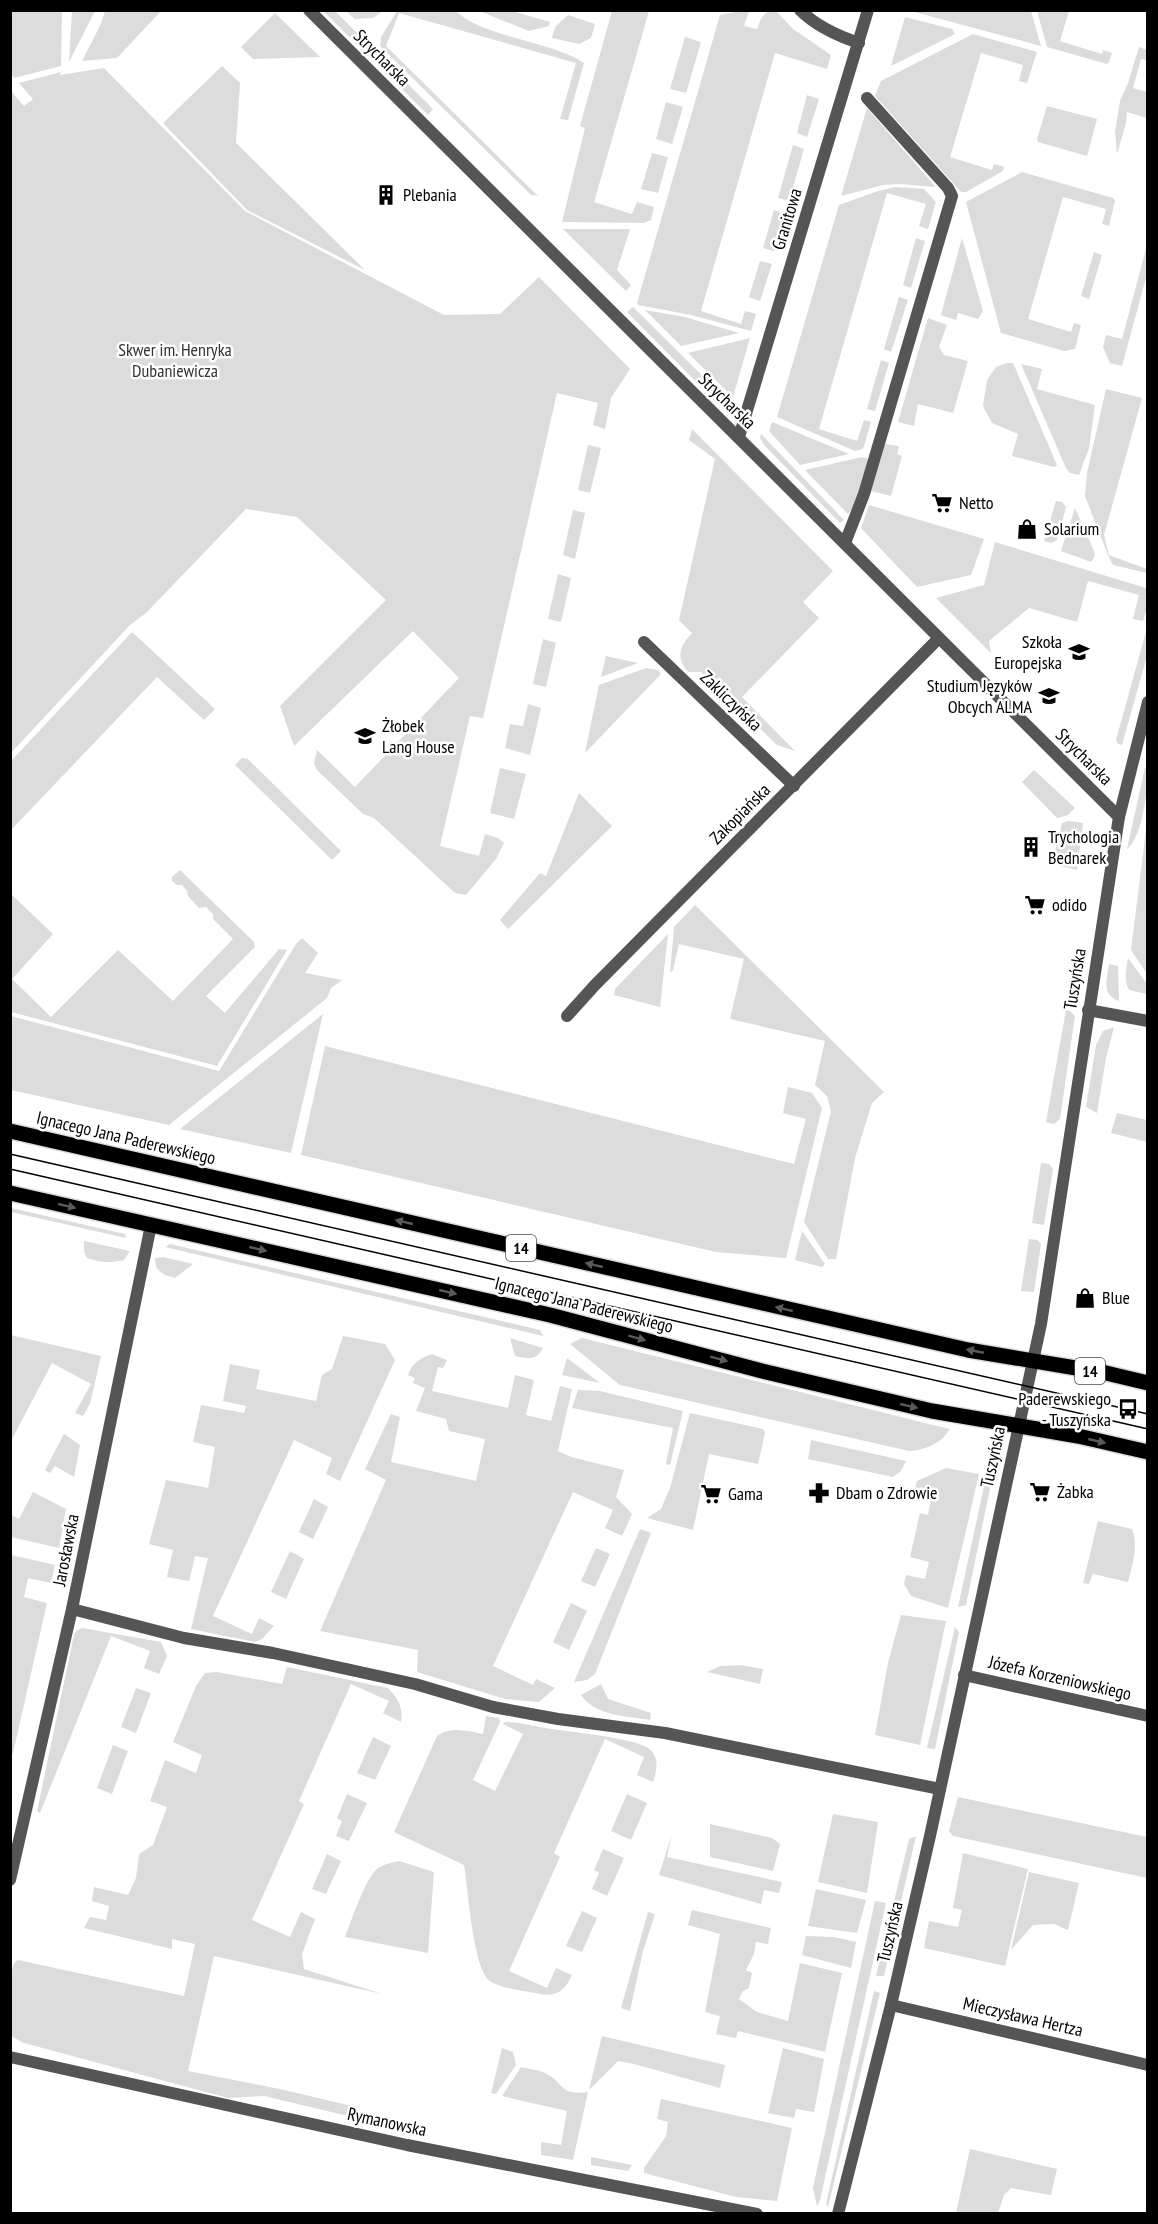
<svg xmlns="http://www.w3.org/2000/svg" width="1158" height="2224" font-family="'PT Sans Narrow',sans-serif">
<rect width="100%" height="100%" fill="#fff"/>
<g fill="#dcdcdc">
<polygon points="10,11 62,11 61,66 14,78 11,73"/>
<polygon points="72,11 95,11 69,62"/>
<polygon points="105,11 105,10 161,11 117,58 82,61 101,24"/>
<polygon points="323,11 335,11 433,109 428,115"/>
<polygon points="346,11 383,11 373,18 355,19"/>
<path d="M397,11H456C482,37 551,41 584,63L568,120L560,119L576,63L399,13L386,46L538,196L531,195L380,46L381,37Z"/>
<polygon points="479,11 512,11 550,22 549,26 529,31"/>
<polygon points="612,11 649,11 594,202 632,214 637,202 654,207 651,220 644,223 562,222 585,128 580,126"/>
<path d="M740,11H749L744,26L757,29C761,19 763,10 776,11L793,29L831,55L827,69L775,53L701,311L741,324L745,311L756,314L751,331L691,315L638,305L637,303L720,15Z"/>
<polygon points="911,11 1031,11 1041,46"/>
<polygon points="1037,11 1069,11 1060,41 1102,54 1103,50 1112,53 1109,62 1107,64 1047,47"/>
<polygon points="275,13 320,57 253,59 241,47"/>
<polygon points="568,15 595,24 591,38 579,44 552,38 555,27"/>
<polygon points="905,17 952,29 955,34 891,66"/>
<polygon points="973,34 1037,52 1027,83 1019,81 1023,65 981,53 950,157 992,170 994,164 1004,167 1003,171 966,192 961,192 875,96 881,81"/>
<polygon points="685,37 701,42 686,93 670,89"/>
<polygon points="1139,47 1147,50 1147,60 1141,59 1133,88 1147,92 1147,118 1127,112 1126,123 1117,154 1115,132 1120,101 1128,83"/>
<polygon points="222,66 240,83 236,143 365,270 247,210 163,123"/>
<polygon points="104,68 245,211 444,315 500,314 539,277 630,369 611,398 605,429 593,425 598,403 557,393 483,718 470,716 440,846 479,856 485,834 498,838 504,843 496,859 466,895 455,893 374,818 363,814 317,770 314,763 317,750 355,787 459,678 413,631 294,746 280,706 386,600 297,517 246,509 146,613 130,625 11,753 11,91 24,106 33,99 19,83 61,72 60,75"/>
<polygon points="807,95 819,99 807,137 797,133"/>
<polygon points="666,102 683,107 672,144 656,139"/>
<polygon points="1047,106 1097,119 1087,156 1038,142 1037,139"/>
<polygon points="867,108 933,184 935,187 901,184 883,185 841,196"/>
<polygon points="793,145 804,149 789,201 778,198"/>
<polygon points="652,153 668,157 658,193 641,189"/>
<polygon points="1022,172 1113,198 1115,201 1109,226 1102,224 1106,209 1063,197 1028,319 1071,332 1074,323 1081,325 1075,349 1064,351 1001,333 966,202"/>
<polygon points="896,187 924,189 936,202 928,229 919,226 926,204 887,193 819,429 857,441 864,420 871,422 863,449 855,451 777,417 839,205 878,191"/>
<polygon points="774,210 785,214 774,251 763,248"/>
<polygon points="563,229 630,229 617,270 631,285 626,291"/>
<polygon points="916,238 925,241 911,288 903,285"/>
<polygon points="962,238 983,311 978,319 958,313 956,320 941,315"/>
<polygon points="1147,245 1147,274 1122,366 1110,363 1103,347 1106,335 1122,339"/>
<polygon points="1094,252 1102,255 1089,299 1081,296"/>
<polygon points="760,261 772,264 760,301 749,297"/>
<polygon points="899,297 908,300 891,352 884,349"/>
<polygon points="633,307 732,405 721,404 716,402 627,312"/>
<polygon points="645,310 685,317 739,333 681,346"/>
<polygon points="928,318 947,325 939,347 944,355 968,361 953,413 918,404 914,426 898,422"/>
<polygon points="750,338 733,397 688,353"/>
<polygon points="881,360 889,363 875,411 867,409"/>
<polygon points="1007,363 1013,363 1057,465 1054,467 1012,456 1018,434 992,423 983,406 987,380 996,367"/>
<polygon points="1021,364 1042,369 1037,389 1095,405 1089,448 1079,475 1070,473 1066,468"/>
<polygon points="1106,389 1142,398 1104,535 1109,555 1147,569 1147,573 1113,565 1108,555 1085,496 1087,473"/>
<polygon points="772,422 849,454 800,465 769,431"/>
<path d="M692,429L833,571L803,602L819,618L742,697L795,751L777,745L701,672H688C675,657 680,646 692,633L679,620L715,459L689,440Z"/>
<polygon points="761,434 844,520 840,523 764,445 760,438"/>
<polygon points="885,444 899,446 897,454 902,456 891,496 871,491"/>
<polygon points="588,445 601,448 590,493 578,490"/>
<polygon points="862,457 869,459 855,505 848,514 805,470"/>
<polygon points="1056,501 1062,502 1066,507 1057,540 1051,543 1044,541"/>
<polygon points="869,505 984,539 971,575 917,587 861,528"/>
<polygon points="1075,508 1094,551 1095,556 1091,562 1061,551"/>
<polygon points="573,510 585,513 575,559 563,555"/>
<polygon points="995,542 1146,588 1147,590 1147,608 1143,621 1133,619 1139,595 1088,581 1077,622 1029,608 989,641 991,653 936,598 984,585"/>
<polygon points="558,574 571,578 561,622 548,619"/>
<polygon points="1147,628 1147,656 1122,745 1118,744 1116,740"/>
<polygon points="132,632 215,709 204,720 157,677 11,830 11,761"/>
<polygon points="543,639 556,643 546,687 533,684"/>
<polygon points="606,656 638,663 601,677"/>
<polygon points="646,668 658,670 661,674 585,753 599,685"/>
<polygon points="528,704 541,708 530,755 505,748 510,724 523,726"/>
<polygon points="242,758 248,759 341,851 332,860 235,765"/>
<polygon points="500,768 526,774 514,819 490,813"/>
<path d="M1145,768H1147C1148,789 1143,836 1127,849Z"/>
<polygon points="1034,770 1075,808 1068,815 1057,818 1022,782"/>
<polygon points="579,793 612,826 508,929 500,920 540,873 546,876"/>
<polygon points="1068,821 1083,823 1077,870 1052,864 1062,823"/>
<polygon points="1147,822 1148,974 1147,974 1131,950"/>
<polygon points="180,870 254,942 255,947 206,996 225,1013 279,949 287,950 217,1066 11,1012 11,894 53,934 12,979 51,1017 118,950 173,1001 233,939 213,919 213,914 206,907 199,908 188,896 187,891 182,885 177,885 172,881 172,877"/>
<polygon points="695,905 884,1092 872,1103 855,1158 836,1259 828,1259 804,1222 831,1111 827,1096 815,1085 825,1041 730,1019 744,959 679,944 673,970 670,973 674,927"/>
<polygon points="668,934 660,1007 614,995 615,989"/>
<polygon points="302,938 318,953 305,973 342,980 331,988 327,998 169,1125 11,1090 11,1016 219,1071 296,944"/>
<path d="M1128,958L1147,984V994L1129,990C1124,981 1126,969 1128,958Z"/>
<path d="M1109,964L1118,966L1119,1001C1101,995 1107,979 1109,964Z"/>
<polygon points="1066,1010 1070,1011 1075,1016 1060,1119 1054,1124 1046,1122"/>
<polygon points="323,1014 291,1153 180,1129"/>
<polygon points="1114,1027 1106,1058 1097,1113 1086,1107 1096,1045 1103,1031"/>
<polygon points="325,1046 794,1164 806,1119 783,1113 788,1087 812,1093 822,1108 786,1258 716,1252 301,1155"/>
<polygon points="1117,1113 1147,1120 1147,1142 1111,1133"/>
<polygon points="1041,1163 1049,1164 1053,1169 1044,1225 1032,1223"/>
<polygon points="11,1208 125,1234 126,1238 11,1212"/>
<polygon points="802,1231 825,1264 822,1267 795,1260"/>
<polygon points="1029,1239 1037,1240 1041,1244 1034,1292 1021,1291"/>
<path d="M84,1241L130,1251L124,1260C111,1263 100,1263 87,1258L84,1251Z"/>
<polygon points="170,1244 540,1330 543,1336 165,1247"/>
<path d="M163,1257L193,1264L175,1278C163,1275 155,1272 155,1258Z"/>
<polygon points="11,1335 101,1356 90,1404 83,1416 75,1413 91,1384 52,1363 11,1441"/>
<polygon points="343,1336 385,1344 395,1360 340,1481 326,1474 332,1458 294,1440 213,1616 252,1634 259,1618 274,1626 262,1639 255,1642 191,1629 208,1558 195,1556 189,1581 167,1577 173,1550 149,1544 166,1480 208,1488 215,1447 193,1442 201,1405 244,1413 246,1406 223,1401 230,1364 260,1370 256,1389 316,1401 322,1375 332,1369"/>
<path d="M510,1338L543,1348C536,1361 528,1359 515,1356Z"/>
<path d="M582,1338L929,1424L950,1429C941,1444 925,1450 909,1451L620,1385L570,1344Z"/>
<path d="M432,1354L447,1360L443,1368L438,1367L432,1391L508,1408L515,1375L534,1380L526,1415L551,1421L560,1386L572,1389L558,1451L571,1457L624,1470L616,1497L632,1514L622,1536L605,1528L613,1510L573,1492L493,1666L533,1685L536,1679L555,1688L539,1702L505,1699L417,1672L418,1650L320,1631L386,1480L365,1469L391,1414L400,1417L391,1462L476,1481L485,1439L449,1431L446,1419L416,1411L425,1388L413,1383L415,1378L408,1375C412,1363 420,1358 432,1354Z"/>
<polygon points="567,1358 600,1383 562,1375"/>
<polygon points="578,1390 600,1391 683,1411 670,1465 666,1464 673,1428 572,1408"/>
<polygon points="690,1413 763,1429 765,1433 758,1464 709,1454 693,1530 647,1518 661,1509 670,1488"/>
<polygon points="64,1434 80,1445 74,1477 55,1466 50,1473 45,1470"/>
<polygon points="811,1440 906,1461 901,1471 893,1477 808,1459"/>
<polygon points="946,1468 979,1474 948,1608 911,1596 904,1584 906,1575 925,1579 929,1562 910,1557 920,1513 928,1515 932,1494 915,1489 917,1481"/>
<polygon points="986,1477 992,1479 966,1605 958,1607"/>
<polygon points="33,1492 66,1509 59,1548 11,1537 11,1515 19,1519"/>
<polygon points="314,1499 328,1507 313,1539 299,1532"/>
<path d="M1098,1521L1132,1529C1139,1546 1132,1565 1128,1582L1093,1574L1089,1584L1083,1583Z"/>
<polygon points="640,1529 651,1533 595,1674 587,1680 574,1682"/>
<polygon points="596,1548 610,1554 595,1587 581,1581"/>
<polygon points="290,1551 304,1559 286,1599 271,1592"/>
<polygon points="11,1555 55,1565 51,1583 28,1578 24,1597 47,1603 13,1753 10,1753"/>
<polygon points="571,1603 587,1611 569,1650 553,1642"/>
<polygon points="901,1615 946,1621 920,1745 875,1735 888,1663"/>
<polygon points="955,1627 959,1632 935,1749 927,1748"/>
<polygon points="82,1628 161,1642 167,1656 159,1674 144,1668 150,1651 111,1636 40,1813 37,1811 74,1635 77,1630"/>
<polygon points="741,1665 763,1669 760,1684 707,1672 720,1666"/>
<path d="M287,1667L388,1688C399,1699 403,1708 401,1722L383,1713L389,1701L351,1684L299,1801L304,1804L252,1920L290,1937L301,1912L315,1919L302,1954L304,1969L382,1994L214,1956L188,2071L280,2089L356,2107L352,2117L264,2096L228,2098L24,2043L11,2036L10,1977L14,1963L18,1960L184,1996L195,1944L172,1939V1949L84,1928L90,1917L106,1920L109,1906L92,1901L94,1887L128,1895L136,1878L139,1854L153,1845L167,1807L150,1801L165,1760L196,1773L202,1755L173,1742L196,1686L205,1673L217,1672L282,1684Z"/>
<path d="M601,1684L608,1699L651,1713L650,1720C626,1716 595,1716 581,1695Z"/>
<polygon points="136,1688 151,1693 136,1733 121,1727"/>
<path d="M486,1716L499,1718L500,1722L473,1780L495,1791L523,1734L503,1724L505,1722C521,1722 536,1727 552,1729C571,1732 634,1738 648,1748C660,1756 657,1770 653,1782L637,1775L644,1757L605,1739L554,1853L560,1857L509,1971L547,1988L556,1968L572,1975C565,1992 554,1998 536,1993C524,1991 500,1988 490,1981C473,1970 468,1887 464,1865L394,1832L437,1736C451,1726 467,1731 483,1734Z"/>
<polygon points="373,1737 391,1746 375,1780 357,1773"/>
<polygon points="113,1745 128,1751 112,1794 97,1788"/>
<polygon points="347,1794 367,1803 349,1841 336,1836 342,1821 337,1818"/>
<polygon points="627,1794 647,1803 631,1840 611,1831"/>
<polygon points="958,1797 1147,1837 1147,1878 953,1836 949,1831"/>
<polygon points="833,1814 878,1822 867,1893 818,1882"/>
<polygon points="710,1824 772,1838 780,1844 773,1871 710,1857"/>
<polygon points="672,1834 667,1857 782,1882 779,1893 764,1890 761,1904 659,1875"/>
<polygon points="916,1836 884,1976 876,1976 909,1839"/>
<polygon points="603,1849 624,1858 607,1896 592,1889 599,1873 594,1870"/>
<polygon points="963,1853 1028,1869 1005,1966 924,1948 929,1921 958,1927 962,1910 953,1908"/>
<polygon points="327,1854 341,1861 326,1894 312,1889"/>
<path d="M399,1861L434,1872L428,1953L345,1937C351,1922 365,1879 377,1869C383,1864 391,1863 399,1861Z"/>
<polygon points="1029,1872 1079,1883 1068,1930 1054,1924 1033,1925 1011,1950"/>
<polygon points="816,1889 866,1900 857,1933 808,1926"/>
<polygon points="875,1901 886,1903 820,2200 817,2206 813,2188"/>
<polygon points="692,1910 771,1928 768,1944 756,1942 754,1954 746,1970 752,1973 749,1988 743,1991 739,1999 757,2012 788,2021 800,1963 842,1973 825,2052 738,2031 736,2038 716,2034 720,2016 705,2012 720,1934 688,1925"/>
<polygon points="582,1911 597,1918 582,1952 566,1946"/>
<polygon points="648,1912 655,1914 643,1951 630,2011 621,2008"/>
<polygon points="806,1936 834,1937 856,1942 851,1968 802,1955"/>
<polygon points="874,1991 880,1993 828,2207 826,2204"/>
<polygon points="602,2036 725,2065 720,2088 634,2064 618,2061 589,2090"/>
<polygon points="502,2048 513,2052 516,2065 496,2094 491,2093"/>
<polygon points="783,2048 824,2059 814,2112 796,2109 794,2118 768,2113"/>
<path d="M521,2067C529,2069 539,2070 545,2073C565,2083 559,2096 588,2092L573,2160L541,2155V2142L561,2145L567,2111L502,2096Z"/>
<polygon points="661,2099 792,2128 777,2201 736,2197 644,2173 644,2168 666,2136 668,2122 657,2119"/>
<polygon points="970,2149 1057,2169 1051,2195 1011,2188 1004,2195 998,2213 956,2213"/>
<polygon points="591,2157 632,2165 628,2171 591,2165"/>
</g>
<g fill="none" stroke-linecap="round" stroke-linejoin="round">
<g stroke="#dbdbdb" stroke-width="18">
<g id="primary">
<polyline points="10,1131 968,1350 1106,1373 1148,1383"/>
<polyline points="10,1193 550,1315 762,1371 932,1411 1078,1436 1148,1452"/>
</g>
</g>
<g stroke="#555" stroke-width="12">
<polyline points="309,10 1119,817"/>
<path d="M800,10C816,26 838,36 859,43"/>
<polyline points="739,437 868,10"/>
<polyline points="845,543 864,494 952,196 948,188 867,98"/>
<polyline points="644,642 794,786"/>
<polyline points="1088,1010 1148,1021"/>
<polyline points="567,1016 595,985 939,638"/>
<polyline points="72,1609 184,1638 273,1653 415,1684 493,1707 558,1719 665,1733 940,1789"/>
<polyline points="964,1675 1148,1716"/>
<polyline points="10,1880 72,1609 151,1225"/>
<polyline points="891,2005 1148,2065"/>
<polyline points="10,2057 407,2145 757,2214"/>
</g>
<polyline stroke="#555" stroke-width="12" points="838,2214 891,2005 930,1836 1041,1324 1119,817 1148,702"/>
<use href="#primary" stroke="#000" stroke-width="15"/>
<g stroke="#000" stroke-width="1.5">
<polyline points="10,1154 1148,1414"/>
<polyline points="10,1169 1148,1429"/>
</g>
</g>
<defs><path id="oneway-solid" d="M-6-.8H1V-3.2L6.5 0L1 3.2V.8H-6Z" transform="scale(1.5)"/></defs>
<g fill="#595959">
<use href="#oneway-solid" transform="translate(67 1206) rotate(13)"/>
<use href="#oneway-solid" transform="translate(404 1222) rotate(-167)"/>
<use href="#oneway-solid" transform="translate(258 1249) rotate(13)"/>
<use href="#oneway-solid" transform="translate(594 1265) rotate(-167)"/>
<use href="#oneway-solid" transform="translate(448 1292) rotate(13)"/>
<use href="#oneway-solid" transform="translate(784 1309) rotate(-167)"/>
<use href="#oneway-solid" transform="translate(637 1338) rotate(15)"/>
<use href="#oneway-solid" transform="translate(975 1351) rotate(-169)"/>
<use href="#oneway-solid" transform="translate(719 1359) rotate(15)"/>
<use href="#oneway-solid" transform="translate(909 1406) rotate(13)"/>
<use href="#oneway-solid" transform="translate(1097 1441) rotate(13)"/>
</g>
<defs>
<g id="building-bare" transform="scale(1.62)"><path d="M-4-6H4V6H1V3H-1V6H-4ZM-2.5-4.3h1.7v1.8h-1.7ZM.8-4.3h1.7v1.8H.8ZM-2.5-1h1.7V.8h-1.7ZM.8-1h1.7V.8H.8Z" fill="#000" stroke="#fff" stroke-width="2.5" paint-order="stroke"/></g>
<g id="supermarket-bare" transform="scale(1.62)"><path d="M-6-5.5h2.5l.6 2H6L4.5 2H-2.5L-4.4-4H-6ZM-1.5 3.2a1.3 1.3 0 1 0 .1 0ZM3 3.2a1.3 1.3 0 1 0 .1 0Z" fill="#000" stroke="#fff" stroke-width="2.5" paint-order="stroke"/></g>
<g id="shop-bare" transform="scale(1.62)"><path d="M-5-2.5h2.3a2.7 3.5 0 0 1 5.4 0H5L5.5 6h-11ZM-1.5-2.5h3a1.5 2.3 0 0 0-3 0Z" fill="#000" stroke="#fff" stroke-width="2.5" paint-order="stroke"/></g>
<g id="school-bare" transform="scale(1.62)"><path d="M0-5L7-2L0 1L-7-2ZM-4 1L0 2.5L4 1V4Q0 6-4 4Z" fill="#000" stroke="#fff" stroke-width="2.5" paint-order="stroke"/></g>
<g id="university-bare" transform="scale(1.62)"><path d="M0-5L7-2L0 1L-7-2ZM-4 1L0 2.5L4 1V4Q0 6-4 4Z" fill="#000" stroke="#fff" stroke-width="2.5" paint-order="stroke"/></g>
<g id="bus-bare" transform="scale(1.62)"><path d="M-5-6H5V4H4V6H2V4H-2V6H-4V4H-5ZM-3.5-4V0h7V-4ZM-3.5 1.2v1.5H-2V1.2ZM2 1.2v1.5H3.5V1.2Z" fill="#000" stroke="#fff" stroke-width="2.5" paint-order="stroke"/></g>
<g id="pharmacy-bare" transform="scale(1.62)"><path d="M-2-6h4v4h4v4h-4v4h-4v-4h-4v-4h4Z" fill="#000" stroke="#fff" stroke-width="2.5" paint-order="stroke"/></g>
</defs>
<g fill-rule="evenodd">
<use href="#building-bare" x="386" y="195"/>
<use href="#supermarket-bare" x="942" y="503"/>
<use href="#shop-bare" x="1027" y="529"/>
<use href="#school-bare" x="1079" y="652"/>
<use href="#university-bare" x="1049" y="696"/>
<use href="#school-bare" x="365" y="736"/>
<use href="#building-bare" x="1031" y="847"/>
<use href="#supermarket-bare" x="1035" y="905"/>
<use href="#shop-bare" x="1085" y="1298"/>
<use href="#bus-bare" x="1128" y="1409"/>
<use href="#supermarket-bare" x="1040" y="1492"/>
<use href="#pharmacy-bare" x="819" y="1493"/>
<use href="#supermarket-bare" x="711" y="1494"/>
</g>
<g text-anchor="middle" stroke-width="5" stroke-linejoin="round" paint-order="stroke">
<g fill="#fff" stroke="#4c4c4c" stroke-width="1.5">
<rect x="506" y="1235" width="30" height="26" rx="4.5"/>
<rect x="1075" y="1358" width="30" height="26" rx="4.5"/>
</g>
<g font-size="16" font-weight="bold" fill="#000">
<text x="521" y="1254">14</text>
<text x="1090" y="1377">14</text>
</g>
<g font-size="18" fill="#000" stroke="#fff">
<text transform="translate(382 58) rotate(45)" y="6">Strycharska</text>
<text transform="translate(787 219) rotate(-73)" y="6">Granitowa</text>
<text transform="translate(727 401) rotate(44)" y="6">Strycharska</text>
<text transform="translate(731 701) rotate(44)" y="6">Zakliczyńska</text>
<text transform="translate(1084 757) rotate(45)" y="6">Strycharska</text>
<text transform="translate(740 814) rotate(-45)" y="6">Zakopiańska</text>
<text transform="translate(1075 979) rotate(-81)" y="6">Tuszyńska</text>
<text transform="translate(126 1138) rotate(13)" y="6">Ignacego Jana Paderewskiego</text>
<text transform="translate(584 1305) rotate(14)" y="6">Ignacego Jana Paderewskiego</text>
<text transform="translate(993 1457) rotate(-78)" y="6">Tuszyńska</text>
<text transform="translate(66 1550) rotate(-79)" y="6">Jarosławska</text>
<text transform="translate(1060 1678) rotate(13)" y="6">Józefa Korzeniowskiego</text>
<text transform="translate(890 1932) rotate(-77)" y="6">Tuszyńska</text>
<text transform="translate(1023 2017) rotate(13)" y="6">Mieczysława Hertza</text>
<text transform="translate(387 2122) rotate(12)" y="6">Rymanowska</text>
</g>
<g font-size="18" fill="#000" stroke="#fff" text-anchor="start">
<text x="403" y="201">Plebania</text>
<text x="959" y="509">Netto</text>
<text x="1044" y="535">Solarium</text>
<text x="1062" y="648" text-anchor="end">Szkoła<tspan x="1062" dy="21">Europejska</tspan></text>
<text x="1032" y="692" text-anchor="end">Studium Języków<tspan x="1032" dy="21">Obcych ALMA</tspan></text>
<text x="382" y="732">Żłobek<tspan x="382" dy="21">Lang House</tspan></text>
<text x="1048" y="843">Trychologia<tspan x="1048" dy="21">Bednarek</tspan></text>
<text x="1052" y="911">odido</text>
<text x="1102" y="1304">Blue</text>
<text x="1111" y="1405" text-anchor="end">Paderewskiego<tspan x="1111" dy="21">- Tuszyńska</tspan></text>
<text x="1057" y="1498">Żabka</text>
<text x="836" y="1499">Dbam o Zdrowie</text>
<text x="728" y="1500">Gama</text>
</g>
<g font-size="18" fill="#333" stroke="#fff">
<text x="175" y="356">Skwer im. Henryka<tspan x="175" dy="21">Dubaniewicza</tspan></text>
</g>
</g>
<rect width="1158" height="2224" fill="none" stroke="#000000" stroke-width="24"/>
</svg>
